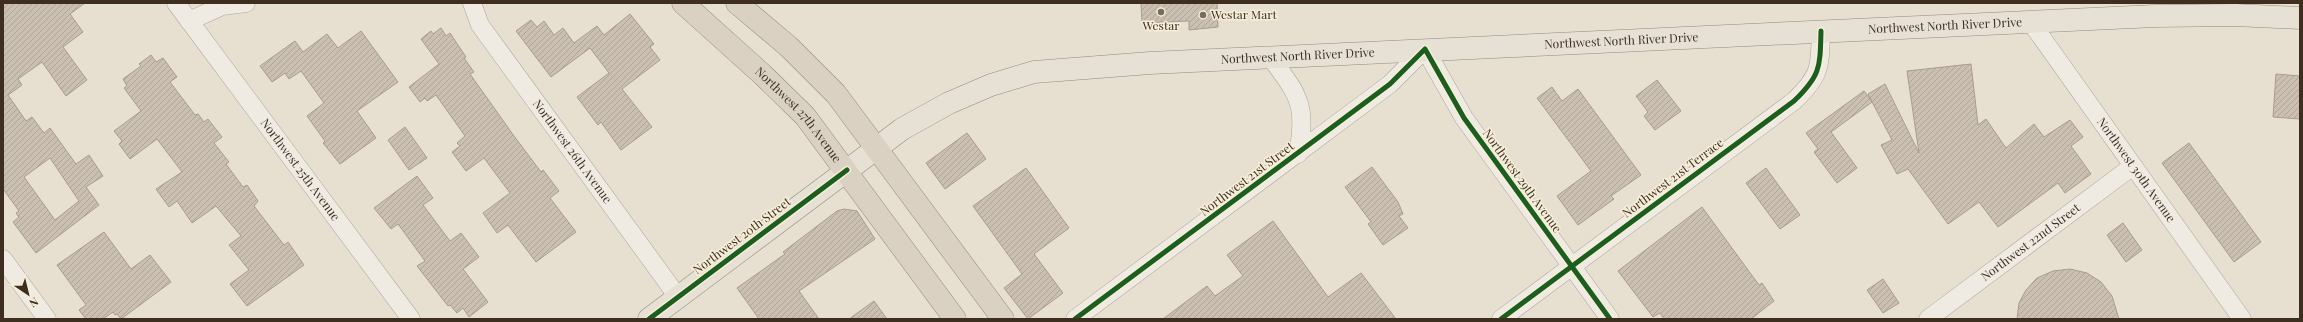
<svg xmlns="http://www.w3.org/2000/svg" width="2303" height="322" font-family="'Playfair Display',serif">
<defs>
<pattern id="building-hatch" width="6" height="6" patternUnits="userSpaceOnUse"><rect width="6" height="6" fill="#cbbfb2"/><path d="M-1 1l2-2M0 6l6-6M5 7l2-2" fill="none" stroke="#afa499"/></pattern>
</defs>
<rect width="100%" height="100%" fill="#e7e0d1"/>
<g fill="url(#building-hatch)" stroke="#a89c90" fill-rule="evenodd">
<path d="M3,3H85L70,14L83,32L63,47L87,80L66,96L42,62L18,79L22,85L8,95L26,121L32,117L44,133L50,128L76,164L89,155L103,176L86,187L99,205L36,253L13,222L19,217L16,213L19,211L3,189ZM50,158L79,201L55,220L24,177Z"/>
<polygon points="1141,3 1217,3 1218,27 1189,30 1189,21 1142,23"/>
<polygon points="630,14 654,44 650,47 660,60 622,89 652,127 621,150 601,122 598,125 577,97 609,73 590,48 551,77 516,31 531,20 537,27 544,21 554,35 563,28 574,43 597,26 604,35"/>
<polygon points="441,28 446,36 450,33 466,57 464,58 474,72 470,74 514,136 541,172 543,170 559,191 550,198 576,232 536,262 508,225 497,233 483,213 510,193 484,158 466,171 452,152 460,146 457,143 465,136 436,95 427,101 425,98 420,102 409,87 439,64 421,39 431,31 433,34"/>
<polygon points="361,31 398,82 357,111 376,138 340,164 323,143 325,141 307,116 324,103 301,71 289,79 285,73 272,82 260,66 295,41 303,52 327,34 338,48"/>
<polygon points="151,55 156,62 163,58 177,77 170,82 195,115 198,114 204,122 208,119 222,137 214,143 229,162 226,164 243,187 247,185 258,201 254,206 284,245 288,242 304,265 247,306 230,284 249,270 229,245 241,236 216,206 192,223 177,201 169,207 156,189 182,172 157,139 130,159 119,144 122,141 114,131 141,111 124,88 127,86 123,79 141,66 139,64"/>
<polygon points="1971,64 1978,125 1986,119 2006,148 2034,124 2044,137 2070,120 2083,137 2071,146 2091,174 2065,193 2058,183 1998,227 1979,202 1948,224 1908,169 1897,174 1881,145 1892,140 1868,94 1885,84 1919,153 1907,71"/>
<polygon points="2276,74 2300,76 2300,119 2273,117"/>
<polygon points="1657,80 1681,111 1655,130 1644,116 1648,112 1636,96"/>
<polygon points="1552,87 1562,101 1578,89 1641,175 1611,196 1614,199 1578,225 1557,196 1591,171 1537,98"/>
<polygon points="1864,91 1872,102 1831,132 1857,168 1837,183 1814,152 1818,149 1806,133"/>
<polygon points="405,127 427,158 409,170 388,140"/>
<polygon points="967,133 986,159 945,189 926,163"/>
<polygon points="2189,143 2261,242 2234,262 2162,163"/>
<polygon points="1372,167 1398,202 1403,214 1399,216 1408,228 1383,245 1368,224 1371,222 1345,187"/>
<polygon points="1026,168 1069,228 1034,254 1063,293 1028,319 1004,288 1022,274 973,206"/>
<polygon points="1766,168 1800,215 1780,229 1746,183"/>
<polygon points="417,176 433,198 423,205 450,241 461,233 479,257 463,269 488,302 469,317 463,308 457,313 450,305 448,306 417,266 425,261 398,224 391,229 374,208"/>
<polygon points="1702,207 1759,285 1762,283 1774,301 1751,319 1664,319 1660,313 1653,317 1618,271"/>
<polygon points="844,209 857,211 875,239 799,291 819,319 759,319 737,288 785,254 783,252 837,211"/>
<polygon points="1273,221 1328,297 1361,273 1396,319 1163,319 1207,286 1215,296 1243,276 1227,255"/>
<polygon points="2123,223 2142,250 2126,262 2107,235"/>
<polygon points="104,232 131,269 150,255 171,282 121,319 117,314 115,315 113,312 103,319 86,319 79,310 86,305 57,265"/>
<polygon points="2070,269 2087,273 2101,282 2112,296 2119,319 2017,319 2019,303 2026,290 2037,278 2053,271"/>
<polygon points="1883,279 1899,303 1883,313 1867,290"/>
<polygon points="874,301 887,319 849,319"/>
</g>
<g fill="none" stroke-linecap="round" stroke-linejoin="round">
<g stroke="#ada599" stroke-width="19">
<g id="minor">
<path id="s1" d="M176,3L411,319"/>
<path id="s2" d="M472,3L480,25L678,297"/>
<polyline points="189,21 222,6 246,3"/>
<path id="s3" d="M2030,21L2242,319"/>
<path d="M1271,58C1299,96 1307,105 1298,154"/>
<polyline points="3,259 47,319"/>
<polyline points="1075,319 1390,84 1425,49 1464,118 1610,319"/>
<path d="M1501,319L1794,101C1821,75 1820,67 1821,31"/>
<path id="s4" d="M1928,319L2133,166"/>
</g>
</g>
<g stroke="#928b80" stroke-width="23">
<g id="major">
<path id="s5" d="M649,319L877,148L902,129L949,103L991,85L1034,72L1150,63L2155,16L2235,15L2300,18"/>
</g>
</g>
<g stroke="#928b80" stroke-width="23">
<g id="highway">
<path id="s6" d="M683,3L763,75L805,116L955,319"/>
<polyline points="737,3 789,47 836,94 1003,319"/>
</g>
</g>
<use href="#minor" stroke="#efebe3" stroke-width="18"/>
<use href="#major" stroke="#e6e1d4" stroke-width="22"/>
<use href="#highway" stroke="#dad1c2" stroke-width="22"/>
<g stroke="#f7eed8" stroke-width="8">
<g id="cycleway">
<polyline points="649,319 847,170"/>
<polyline points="1075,319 1390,84 1425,49 1464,118 1610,319"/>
<path d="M1501,319L1794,101C1821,75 1820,67 1821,31"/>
</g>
</g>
<use href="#cycleway" stroke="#1b5e20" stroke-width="5"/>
</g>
<g fill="#786c5e" stroke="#f7eed8" stroke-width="1.5">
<circle cx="1161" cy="12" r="4"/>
<circle cx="1203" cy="15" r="4"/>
</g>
<g text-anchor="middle" stroke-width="3" stroke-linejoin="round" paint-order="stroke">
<g font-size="12" fill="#3d2e20" stroke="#f7eed8" text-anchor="start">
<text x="1211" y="19">Westar Mart</text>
<text x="1161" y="30" text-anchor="middle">Westar</text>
</g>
<g font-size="12" fill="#3d2e20" stroke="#f7eed8">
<text dy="4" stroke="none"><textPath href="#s5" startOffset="1373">Northwest North River Drive</textPath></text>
<text dy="4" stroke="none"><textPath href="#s5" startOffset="1049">Northwest North River Drive</textPath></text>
<text dy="4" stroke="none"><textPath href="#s5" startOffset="725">Northwest North River Drive</textPath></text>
<text dy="4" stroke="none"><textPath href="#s6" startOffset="161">Northwest 27th Avenue</textPath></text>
<text dy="4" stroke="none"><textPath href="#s2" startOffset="180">Northwest 26th Avenue</textPath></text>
<text dy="4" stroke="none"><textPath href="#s1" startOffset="208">Northwest 25th Avenue</textPath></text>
<text dy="4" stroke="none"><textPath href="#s3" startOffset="183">Northwest 30th Avenue</textPath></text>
<text transform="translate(1673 178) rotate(-37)" y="4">Northwest 21st Terrace</text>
<text transform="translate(1247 179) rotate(-37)" y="4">Northwest 21st Street</text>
<text transform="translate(1522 181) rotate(54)" y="4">Northwest 29th Avenue</text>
<text transform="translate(742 236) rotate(-37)" y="4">Northwest 20th Street</text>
<text dy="4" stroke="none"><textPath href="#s4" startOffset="128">Northwest 22nd Street</textPath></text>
</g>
</g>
<rect width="2303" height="322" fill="none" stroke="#3d2e20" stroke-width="8"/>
<g transform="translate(28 294) rotate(145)" stroke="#f7eed8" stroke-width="3" paint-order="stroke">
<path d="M0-3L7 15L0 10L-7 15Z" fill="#3d2e20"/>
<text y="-6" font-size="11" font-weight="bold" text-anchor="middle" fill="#3d2e20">N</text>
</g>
</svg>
